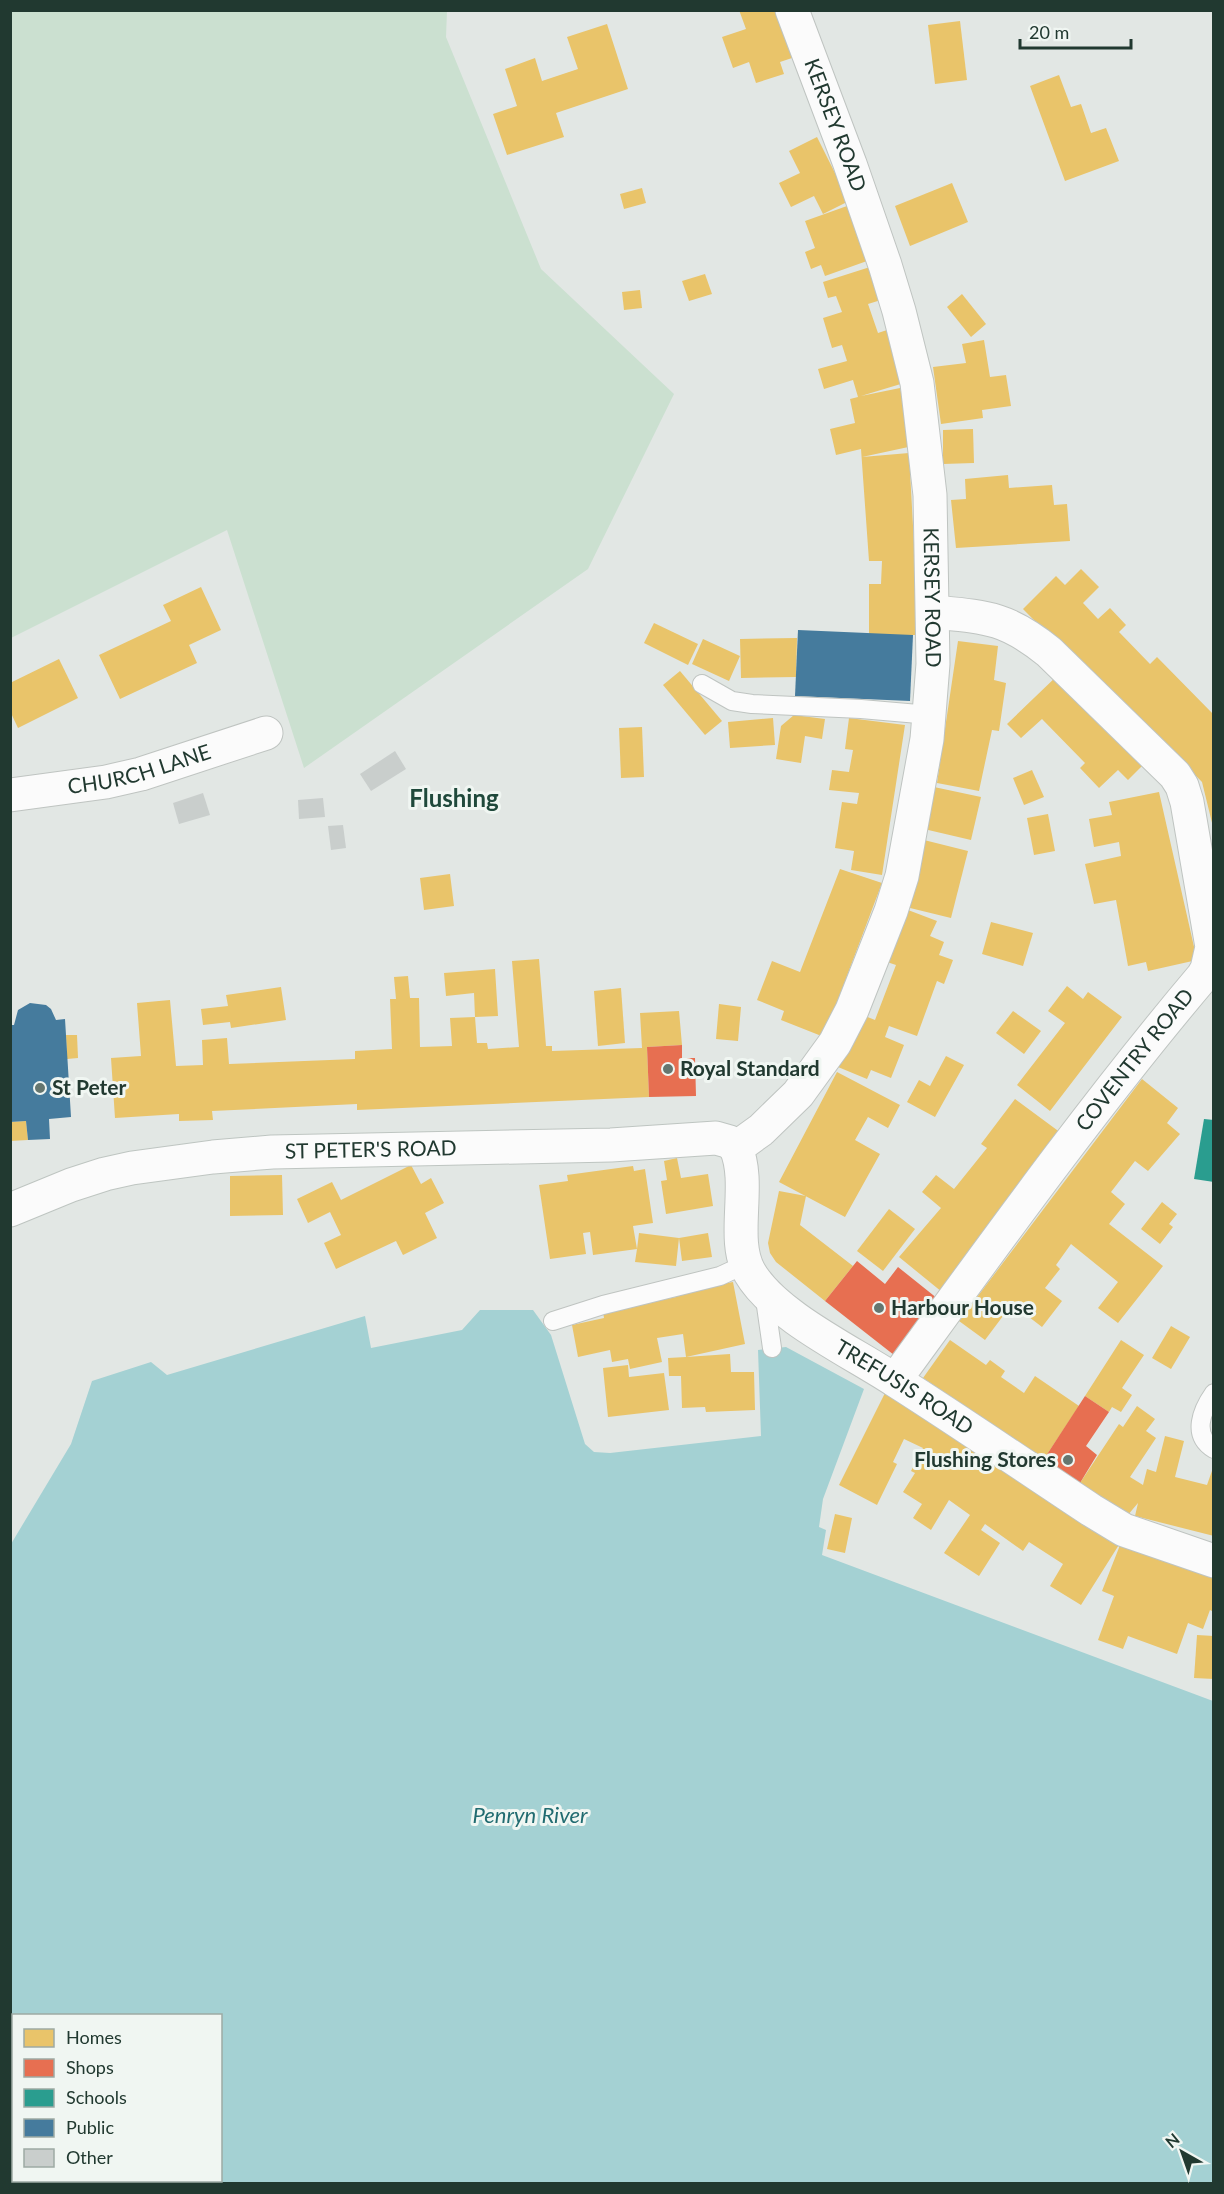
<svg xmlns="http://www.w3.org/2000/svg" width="1224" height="2194" font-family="Lato,sans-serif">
<rect width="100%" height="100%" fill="#e2e7e4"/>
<polygon fill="#cbe0d0" points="11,10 447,11 446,37 541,269 674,394 588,569 304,768 227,530 11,638"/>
<path fill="#a4d1d3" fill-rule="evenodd" d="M480,1310H533L551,1335L585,1444L594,1452L610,1453L761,1436L758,1350L786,1347L864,1389L823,1499L819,1527L826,1530L822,1555L1213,1701V2183L11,2184V1544L71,1444L92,1381L151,1362L167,1375L365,1316L371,1348L462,1330ZM14,2016H220V2180H14Z"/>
<g fill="#e9c46a">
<polygon points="739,10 775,10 792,58 780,62 784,74 756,83 749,62 733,68 722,37 746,29"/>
<polygon points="960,21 967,80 935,84 928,25"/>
<polygon points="607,24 628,89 556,113 564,137 507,155 493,114 517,106 505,69 535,58 542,81 578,69 567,37"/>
<polygon points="1059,75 1071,107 1081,104 1091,133 1106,128 1119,161 1065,181 1030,86"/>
<polygon points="817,137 849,201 823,214 814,196 791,207 779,183 800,173 789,151"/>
<polygon points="952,183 968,222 910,246 895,206"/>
<polygon points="642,188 646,203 624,209 620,194"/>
<polygon points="847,206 867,261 825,276 821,265 811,269 805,252 815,248 805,221"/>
<polygon points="870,267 881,300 868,304 878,333 887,330 904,383 861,396 900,388 913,446 862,457 909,453 919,635 869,635 869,584 881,584 882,561 869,561 861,449 836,455 830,429 855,423 850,399 858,397 853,380 824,389 818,369 847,361 842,345 832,348 823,318 842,312 836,296 828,298 823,282"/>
<polygon points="705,274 712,294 689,301 682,281"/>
<polygon points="640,290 642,308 624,310 622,292"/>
<polygon points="962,294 986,324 971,337 947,307"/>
<polygon points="984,340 990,377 1006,375 1011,406 982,410 983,418 941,424 933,367 966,363 962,344"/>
<polygon points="973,429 974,463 943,464 943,430"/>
<polygon points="1008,475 1009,488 1052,485 1054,505 1067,504 1070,541 956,548 951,500 966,499 965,479"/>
<polygon points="1081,569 1099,587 1083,603 1098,619 1110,608 1126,625 1119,632 1150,664 1157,657 1214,715 1214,831 1202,782 1159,738 1114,701 1023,609 1056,576 1065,585"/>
<polygon points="201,587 221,630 189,645 197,663 120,699 99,655 171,621 163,605"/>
<polygon points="654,623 698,644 688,665 644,643"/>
<polygon points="797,638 796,677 741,678 740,639"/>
<polygon points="703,639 740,656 729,681 692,664"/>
<polygon points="958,641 998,646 994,680 1006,683 999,731 992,730 979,791 937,783"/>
<polygon points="59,659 78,698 18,728 10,711 10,683"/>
<polygon points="680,671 722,721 705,735 663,685"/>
<polygon points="1059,674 1145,763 1128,780 1118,770 1099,788 1080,768 1085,763 1042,719 1021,738 1007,724"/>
<polygon points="794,715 825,719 822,739 805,736 801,763 776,759 781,726"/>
<polygon points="773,718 775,745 730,748 728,722"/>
<polygon points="849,718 905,725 882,875 851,870 854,851 835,848 842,802 857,804 859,793 829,790 832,770 849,772 853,750 845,749"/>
<polygon points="642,727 644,777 621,778 619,728"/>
<polygon points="1032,770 1044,797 1024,805 1013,778"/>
<polygon points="934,787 981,797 971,840 924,829"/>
<polygon points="1159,792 1197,960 1148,971 1146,962 1128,966 1116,900 1094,904 1085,864 1121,856 1119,842 1094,847 1089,819 1112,815 1109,802"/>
<polygon points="1048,814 1055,851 1034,855 1027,818"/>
<polygon points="924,840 968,851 951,918 906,907"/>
<polygon points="840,869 882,883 824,1037 781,1020 784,1011 757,1000 772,961 800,972"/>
<polygon points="450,874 454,906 424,910 420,878"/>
<polygon points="908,910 937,921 930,936 944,942 939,955 953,960 944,984 937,981 917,1036 889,1026 885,1037 904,1045 891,1078 871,1070 867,1079 838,1067 860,1014 875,1020 896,965 887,962"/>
<polygon points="991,922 1033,933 1023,966 982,954"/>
<polygon points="539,959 546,1046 552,1046 552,1051 642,1048 640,1013 679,1011 682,1045 647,1047 649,1097 357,1110 357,1104 212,1111 213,1120 179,1121 179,1114 115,1118 111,1058 141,1056 137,1003 170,1000 176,1066 203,1065 202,1040 227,1038 229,1064 355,1059 355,1051 392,1049 390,999 396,999 394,977 408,976 410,998 419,998 420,1047 452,1046 450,1018 475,1017 477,1043 487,1043 488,1049 519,1047 512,961"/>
<polygon points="495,969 498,1016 475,1017 474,993 446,996 444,973"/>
<polygon points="1067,986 1083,999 1088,992 1122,1017 1050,1111 1017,1085 1065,1023 1048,1011"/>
<polygon points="281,987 286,1020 231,1028 230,1022 203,1025 201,1009 228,1006 226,995"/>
<polygon points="621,988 625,1043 598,1046 594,991"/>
<polygon points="719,1004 741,1007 738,1041 716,1039"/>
<polygon points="1013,1011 1041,1031 1024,1054 996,1033"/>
<polygon points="66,1035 77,1035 78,1058 67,1059"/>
<polygon points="946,1056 964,1065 935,1117 907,1102 919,1080 930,1086"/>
<polygon points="837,1072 900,1105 888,1128 868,1117 855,1140 880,1154 845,1217 779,1182"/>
<polygon points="1142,1079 1178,1108 1167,1123 1180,1134 1148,1171 1135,1161 1111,1192 1125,1204 1109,1224 1163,1266 1118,1323 1098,1308 1118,1282 1071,1244 1056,1265 1060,1269 1045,1288 1062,1301 1042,1327 1012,1304 985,1340 959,1321"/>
<polygon points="1015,1099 1061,1133 942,1292 899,1257 941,1208 922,1192 936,1175 954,1189 987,1148 981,1144"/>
<polygon points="26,1121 28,1140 10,1141 10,1122"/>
<polygon points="677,1158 681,1178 708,1174 713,1206 666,1214 661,1181 667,1180 664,1161"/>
<polygon points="411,1165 421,1184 431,1178 444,1203 425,1213 437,1238 403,1255 396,1241 336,1269 324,1243 341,1235 330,1212 308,1223 297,1199 332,1182 341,1200"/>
<polygon points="633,1166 634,1171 645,1169 653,1223 633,1226 637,1249 639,1233 679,1238 676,1266 635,1262 637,1249 593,1255 590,1232 583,1233 586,1254 550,1259 539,1185 568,1181 567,1175"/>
<polygon points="282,1175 283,1215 230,1216 230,1176"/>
<polygon points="779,1191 806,1196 800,1225 853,1266 825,1301 776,1262 770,1253 768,1243"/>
<polygon points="1162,1202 1177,1214 1169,1224 1173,1227 1160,1244 1141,1229"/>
<polygon points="889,1209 915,1229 883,1271 857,1251"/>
<polygon points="708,1233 712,1257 682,1261 679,1238"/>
<polygon points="733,1282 745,1344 686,1357 730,1354 731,1372 754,1372 755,1410 706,1412 705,1407 682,1408 681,1376 669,1376 668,1358 686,1357 683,1334 657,1338 662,1362 630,1369 628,1359 612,1362 610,1350 578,1357 572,1325 604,1318 603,1312 676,1297 675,1293"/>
<polygon points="1171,1326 1190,1337 1171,1369 1152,1358"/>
<polygon points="950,1340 986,1365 990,1360 1005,1371 1001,1377 1024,1393 1035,1376 1079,1406 1044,1459 923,1378"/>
<polygon points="1121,1340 1144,1355 1122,1388 1132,1395 1121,1412 1112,1407 1109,1412 1085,1396"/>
<polygon points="628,1365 629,1377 664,1373 669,1410 608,1417 603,1368"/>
<polygon points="885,1393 1122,1540 1081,1605 1050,1586 1063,1564 1029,1542 1023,1551 985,1524 981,1530 1000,1543 979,1576 944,1553 970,1515 949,1500 931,1530 913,1518 922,1504 903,1492 915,1473 911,1471 923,1448 904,1439 893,1462 897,1464 877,1505 839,1485"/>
<polygon points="1137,1406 1155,1419 1146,1431 1156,1438 1130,1477 1143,1485 1147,1469 1156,1472 1165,1436 1184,1441 1175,1477 1207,1485 1214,1465 1214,1536 1135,1516 1138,1503 1127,1516 1080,1483 1119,1424 1123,1427"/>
<polygon points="835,1514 852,1518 845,1553 827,1549"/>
<polygon points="1122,1540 1214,1574 1214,1612 1210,1610 1203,1629 1188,1623 1177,1654 1128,1636 1123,1649 1098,1640 1114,1596 1102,1591"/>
<polygon points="1197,1635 1214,1636 1214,1679 1194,1678"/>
</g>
<g fill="#e76f51">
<polygon points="682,1045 682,1058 695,1058 696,1096 649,1097 647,1047"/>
<polygon points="857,1261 885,1284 898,1267 938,1299 894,1355 825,1301"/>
<polygon points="1085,1396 1109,1412 1086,1446 1097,1455 1080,1483 1044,1459"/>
</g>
<polygon fill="#2a9d8f" points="1204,1119 1214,1120 1214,1182 1194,1179"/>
<g fill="#457b9d">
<polygon points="798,630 913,635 910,701 795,696"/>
<polygon points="30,1003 46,1005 51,1009 56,1020 65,1019 71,1117 49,1119 50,1139 28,1140 26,1121 10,1122 10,1025 14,1025 18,1010"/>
</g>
<g fill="#c9cecc">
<polygon points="395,751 406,769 371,791 360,774"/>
<polygon points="203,793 210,815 179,824 173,803"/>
<polygon points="323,798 325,817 299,819 298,800"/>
<polygon points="343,825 346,848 331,850 328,826"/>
</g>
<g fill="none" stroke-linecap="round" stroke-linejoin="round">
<g stroke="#bfc4c1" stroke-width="20">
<g id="lane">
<polyline points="702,684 732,701 752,704 861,709 930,715"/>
<polyline points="764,1292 772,1348"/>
<polyline points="553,1321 603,1305 720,1276 746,1264"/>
<path d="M1214,1393C1202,1410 1191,1435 1214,1449"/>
</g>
</g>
<g stroke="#bfc4c1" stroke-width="35">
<g id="street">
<path id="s1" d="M792,10L850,164L885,265L899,311L917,383L930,495L933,664L927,739L902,876L891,911L852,1010L835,1043L798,1094L761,1130L736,1148C752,1185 730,1240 750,1273C775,1316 854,1353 896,1381C962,1423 1026,1467 1091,1510L1124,1530L1214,1561"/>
<path id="s2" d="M10,795L106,782L141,774L266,733"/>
<path id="s3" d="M895,1380C995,1243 1094,1105 1203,976L1207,969L1212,947L1187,802L1182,786L1175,775L1049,652C1006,617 986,617 933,612"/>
</g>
</g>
<g stroke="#bec5c1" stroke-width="35">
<g id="secondary">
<path id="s4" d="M10,1210L71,1185L105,1174L132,1168L213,1157L272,1152L611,1145L716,1138L730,1142L736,1148"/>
</g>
</g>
<use href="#lane" stroke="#fbfbfb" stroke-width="18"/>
<use href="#street" stroke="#fbfbfb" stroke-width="33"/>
<use href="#secondary" stroke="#fbfbfb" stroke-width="33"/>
</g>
<g fill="#65766f" stroke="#f0f6f2" stroke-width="2">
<circle cx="668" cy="1069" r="6"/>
<circle cx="40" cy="1088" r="6"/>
<circle cx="879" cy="1308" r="6"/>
<circle cx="1068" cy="1460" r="6"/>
</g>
<g text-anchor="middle" stroke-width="6" stroke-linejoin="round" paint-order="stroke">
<g font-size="21" fill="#213930" stroke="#f0f6f2">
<text dy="7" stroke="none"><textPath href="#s1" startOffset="123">KERSEY ROAD</textPath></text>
<text dy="7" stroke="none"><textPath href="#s1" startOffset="609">KERSEY ROAD</textPath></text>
<text dy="7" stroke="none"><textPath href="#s2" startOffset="132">CHURCH LANE</textPath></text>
<text dy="7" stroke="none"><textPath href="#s3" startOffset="400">COVENTRY ROAD</textPath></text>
<text dy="7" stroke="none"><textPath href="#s4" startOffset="369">ST PETER'S ROAD</textPath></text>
<text dy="7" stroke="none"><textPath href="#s1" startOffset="1536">TREFUSIS ROAD</textPath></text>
</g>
<g font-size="21" font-weight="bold" fill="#213930" stroke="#f0f6f2" text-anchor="start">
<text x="680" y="1076">Royal Standard</text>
<text x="52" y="1095">St Peter</text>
<text x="891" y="1315">Harbour House</text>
<text x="1056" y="1467" text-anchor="end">Flushing Stores</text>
</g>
<g font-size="22" font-style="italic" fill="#206b70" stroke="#f0f6f2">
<text x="530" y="1823">Penryn River</text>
</g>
<g font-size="24" font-weight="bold" fill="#1f493b" stroke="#f0f6f2">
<text x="454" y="807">Flushing</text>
</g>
</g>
<rect width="1224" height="2194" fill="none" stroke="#213930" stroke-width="24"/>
<rect x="12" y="2014" width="210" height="168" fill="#f0f6f2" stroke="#9daaa4" stroke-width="1.5"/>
<rect x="24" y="2029" width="30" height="18" fill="#e9c46a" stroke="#9daaa4" stroke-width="1.5"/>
<text x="66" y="2044" font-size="18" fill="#213930">Homes</text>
<rect x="24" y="2059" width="30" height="18" fill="#e76f51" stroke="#9daaa4" stroke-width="1.5"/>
<text x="66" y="2074" font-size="18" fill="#213930">Shops</text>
<rect x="24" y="2089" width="30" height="18" fill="#2a9d8f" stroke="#9daaa4" stroke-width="1.5"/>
<text x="66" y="2104" font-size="18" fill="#213930">Schools</text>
<rect x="24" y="2119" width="30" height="18" fill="#457b9d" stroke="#9daaa4" stroke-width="1.5"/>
<text x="66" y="2134" font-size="18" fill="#213930">Public</text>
<rect x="24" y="2149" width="30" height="18" fill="#c9cecc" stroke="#9daaa4" stroke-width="1.5"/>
<text x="66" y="2164" font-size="18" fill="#213930">Other</text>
<g transform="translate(1182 2152) rotate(320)" stroke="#f0f6f2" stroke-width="4.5" paint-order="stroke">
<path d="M0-4.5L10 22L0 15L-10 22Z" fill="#213930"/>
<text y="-9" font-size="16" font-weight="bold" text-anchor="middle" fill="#213930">N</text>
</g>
<path d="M1020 39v9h111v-9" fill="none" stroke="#213930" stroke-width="3"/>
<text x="1029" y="39" font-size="18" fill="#213930" stroke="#f0f6f2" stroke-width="4.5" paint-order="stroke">20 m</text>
</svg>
